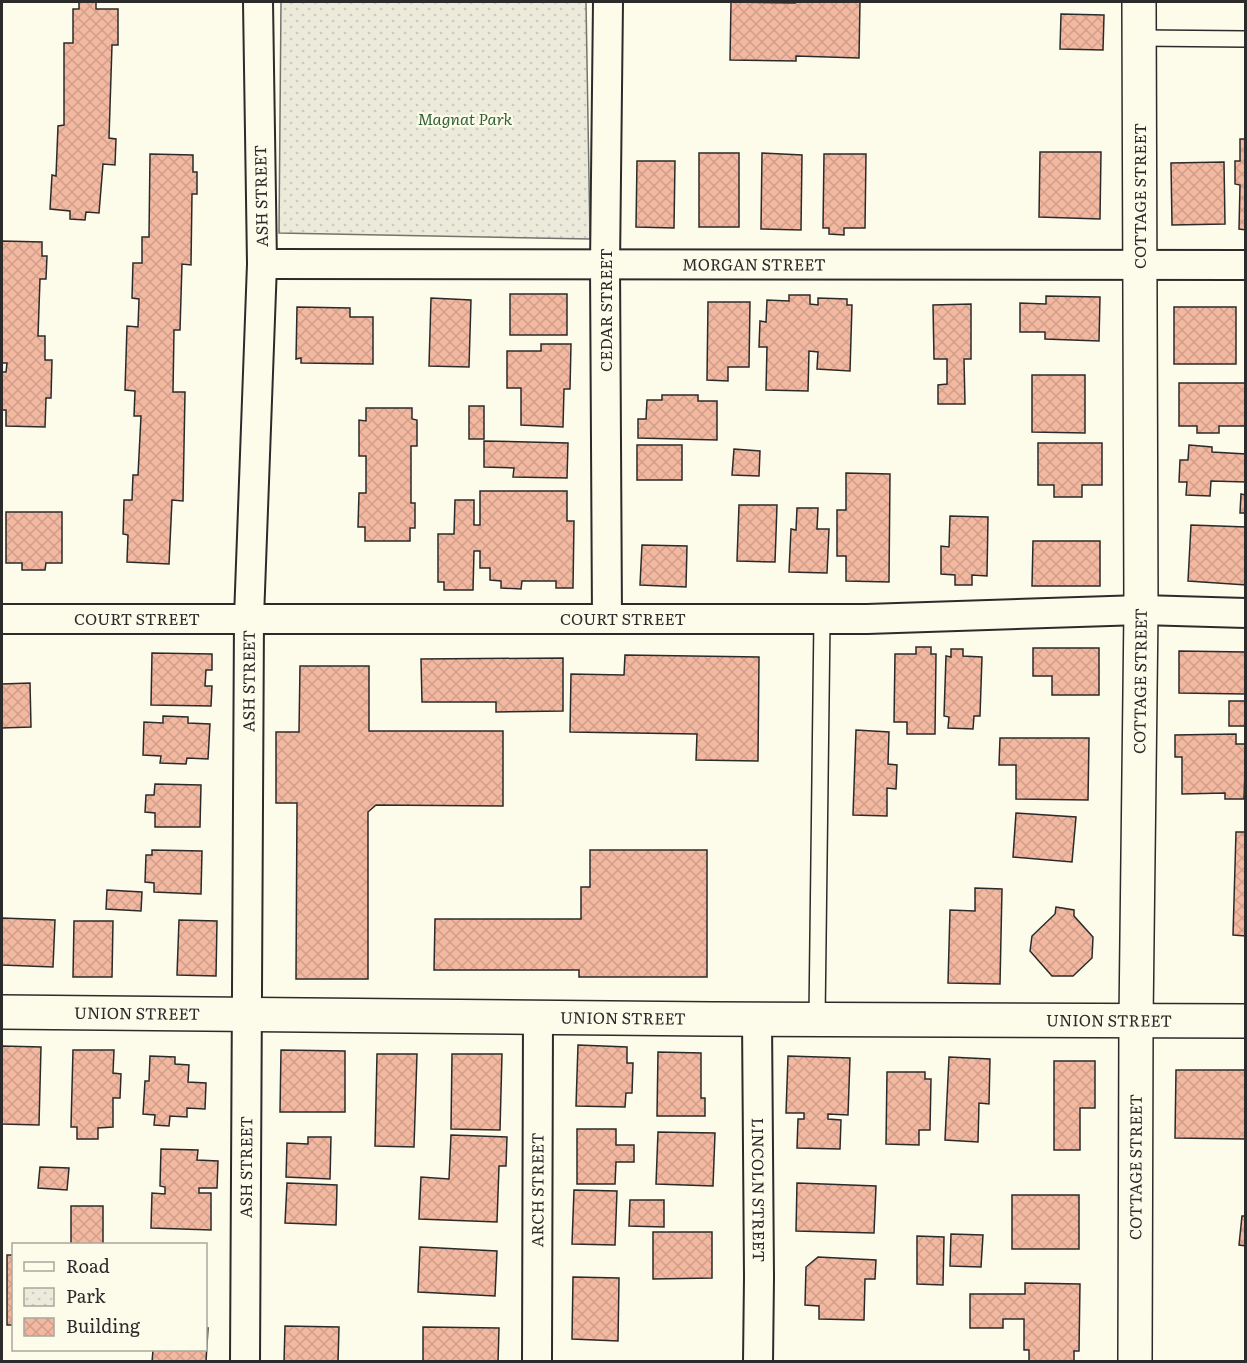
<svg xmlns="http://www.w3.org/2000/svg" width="1247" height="1363" font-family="Literata,serif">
<defs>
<pattern id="park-dots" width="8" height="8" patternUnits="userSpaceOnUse" patternTransform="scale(1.5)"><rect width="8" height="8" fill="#ecebdb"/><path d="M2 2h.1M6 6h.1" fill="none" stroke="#cbcabc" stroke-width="1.8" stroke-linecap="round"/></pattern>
<pattern id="building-cross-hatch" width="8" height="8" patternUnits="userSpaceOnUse" patternTransform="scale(1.5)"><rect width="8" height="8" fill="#f2b8a0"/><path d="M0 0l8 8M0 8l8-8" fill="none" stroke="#d09e8a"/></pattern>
</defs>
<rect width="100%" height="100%" fill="#fdfbea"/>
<polygon fill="url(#park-dots)" stroke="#74746e" stroke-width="1.5" points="281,2 586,2 590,239 279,233"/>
<g fill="url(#building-cross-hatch)" stroke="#2b2b2b" stroke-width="1.5">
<polygon points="79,2 96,2 96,9 118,9 118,45 112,45 109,138 116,139 115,165 103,164 99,213 86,212 85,220 70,219 70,211 50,209 52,175 56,176 58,126 64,125 64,43 73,43 73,9 79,9"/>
<polygon points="731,2 795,3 795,2 860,2 859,58 796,56 796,61 730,60"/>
<polygon points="1061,14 1104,15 1103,50 1060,49"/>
<polygon points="1240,139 1246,139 1246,230 1239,229 1240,185 1235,184 1235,161 1240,161"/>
<polygon points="1040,152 1101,152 1100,219 1039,217"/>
<rect x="699" y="153" width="40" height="74"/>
<polygon points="762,153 802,155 801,230 761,229"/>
<polygon points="150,154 193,155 193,172 197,172 197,194 192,194 191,265 182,264 180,330 174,330 173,392 185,392 183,501 172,500 169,564 127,562 128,535 123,534 124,500 132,500 133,475 138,475 141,416 134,416 135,391 125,390 127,326 138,327 139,299 132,298 133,263 142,263 142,237 149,237"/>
<polygon points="824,154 866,154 865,228 844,228 844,235 829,234 829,228 823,228"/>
<polygon points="637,161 675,161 674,228 636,227"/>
<polygon points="1224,162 1225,224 1172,225 1171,163"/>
<polygon points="2,241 42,242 42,256 47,256 46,279 40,279 38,336 45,336 45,360 52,360 51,398 46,398 45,427 6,426 6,410 2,410 2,372 6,372 7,363 2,363"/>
<rect x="510" y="294" width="57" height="41"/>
<polygon points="789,295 810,295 810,304 818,305 818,298 847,299 847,305 852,305 850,371 817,369 818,352 809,351 808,391 766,390 767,347 759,347 760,321 766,322 767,300 789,301"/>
<polygon points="1046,296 1100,297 1099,341 1045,339 1045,332 1020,332 1020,303 1046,304"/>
<polygon points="431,298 471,300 469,367 429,366"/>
<polygon points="708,302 750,302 749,367 728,367 728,381 707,380"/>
<polygon points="971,304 971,359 964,359 965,404 938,404 938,385 947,384 947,359 934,359 933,305"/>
<polygon points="297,307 350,308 350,317 373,317 373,364 301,363 301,358 296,359"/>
<rect x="1174" y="307" width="62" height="57"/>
<polygon points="541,344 571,344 570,389 564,389 563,427 521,425 521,388 507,388 507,351 541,351"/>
<polygon points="1032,375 1085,375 1085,433 1032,432"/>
<polygon points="1179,383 1246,383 1246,426 1219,426 1219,433 1197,433 1197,426 1179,426"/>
<polygon points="662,395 698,395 698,401 717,401 717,440 638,438 638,419 646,419 647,400 662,400"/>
<rect x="469" y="406" width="15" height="33"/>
<polygon points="366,408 412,408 412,419 417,420 417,446 411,446 411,503 415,503 415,528 410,528 410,541 365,541 365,527 358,527 359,493 366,493 366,456 359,456 359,420 366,421"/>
<polygon points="484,441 568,443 567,478 513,477 514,468 484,467"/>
<polygon points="1038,443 1102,443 1102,485 1082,485 1082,497 1054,497 1054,485 1038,485"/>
<rect x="637" y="445" width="45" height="35"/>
<polygon points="1189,445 1212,447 1212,452 1246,454 1246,482 1211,481 1210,496 1186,495 1187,482 1179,482 1180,460 1188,460"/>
<polygon points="734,449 760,451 759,476 732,475"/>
<polygon points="846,473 890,474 889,582 846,581 846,556 837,556 837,510 846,510"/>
<polygon points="480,491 567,491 567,521 574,521 573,588 556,588 556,581 522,581 521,589 501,588 501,581 490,580 490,568 480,568 480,551 474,551 473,590 444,590 444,582 438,582 438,534 454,534 455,500 474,500 474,525 480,525"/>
<polygon points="1241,494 1246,495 1246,513 1240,513"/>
<polygon points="739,505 777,505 775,562 737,561"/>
<polygon points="797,508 818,508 817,529 829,529 827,573 789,572 791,529 796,530"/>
<polygon points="6,512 62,512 62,563 46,563 45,570 22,570 22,563 6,563"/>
<polygon points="950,516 988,517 987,576 972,575 972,585 955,585 955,575 941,574 941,546 949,547"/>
<polygon points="1191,525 1246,527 1246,585 1188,581"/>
<polygon points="1033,541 1100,541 1100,586 1032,586"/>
<polygon points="642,545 687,546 686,587 640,585"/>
<polygon points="916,647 931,647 931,654 936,654 935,734 907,734 907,722 894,722 895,654 916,654"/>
<polygon points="1033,648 1099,648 1099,695 1052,695 1052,676 1033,676"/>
<polygon points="951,649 963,649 963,656 982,657 980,716 974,716 973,729 948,728 949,717 944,716 946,656 951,657"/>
<polygon points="1179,651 1246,652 1245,694 1179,693"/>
<polygon points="152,653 212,654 212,670 206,670 205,686 212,686 211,706 151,705"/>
<polygon points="625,655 759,657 758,761 696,760 697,734 570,732 571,674 624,675"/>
<polygon points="563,658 563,711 496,712 496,702 422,702 421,659"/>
<polygon points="300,666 369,666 369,731 503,731 503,806 376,805 368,812 368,979 296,979 297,803 276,803 276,732 299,732"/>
<polygon points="30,683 31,727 2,728 2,684"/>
<rect x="1229" y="701" width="17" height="25"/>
<polygon points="163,716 188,717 188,723 210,724 208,759 187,758 186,764 160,763 161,756 143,755 144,722 163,723"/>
<polygon points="856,730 889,732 888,764 897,765 896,789 887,788 887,816 853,815"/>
<polygon points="1236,734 1236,744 1246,744 1244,799 1225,799 1225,793 1182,794 1182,757 1175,757 1175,735"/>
<polygon points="1000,738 1089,738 1088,800 1016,799 1016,765 999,765"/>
<polygon points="155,784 201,785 200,827 155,827 155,813 145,812 146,795 154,795"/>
<polygon points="1016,813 1076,817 1072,862 1013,857"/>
<polygon points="1236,832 1246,832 1246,936 1233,935"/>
<polygon points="152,850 202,851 201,894 154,892 154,883 145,882 146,855 152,855"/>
<polygon points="590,850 707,850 707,977 579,977 579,970 434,970 435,919 581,919 581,887 590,887"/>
<polygon points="975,888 1002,889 1000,984 948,983 950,910 975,911"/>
<polygon points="107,890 142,892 141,911 106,909"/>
<polygon points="1056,907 1074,910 1074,916 1093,937 1092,958 1073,976 1052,976 1030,951 1032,936 1055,914"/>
<polygon points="2,918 55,920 53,967 2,965"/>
<polygon points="179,920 217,921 216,976 177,975"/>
<polygon points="74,921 113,921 112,977 73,977"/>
<polygon points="578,1045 627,1047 627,1063 633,1063 632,1093 626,1093 625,1107 576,1106"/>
<polygon points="2,1046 41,1047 39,1125 2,1124"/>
<polygon points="73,1050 114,1050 113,1073 121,1074 120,1098 113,1098 113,1127 98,1128 98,1139 77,1139 77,1127 71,1127"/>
<polygon points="281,1050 345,1051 345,1112 280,1112"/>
<polygon points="658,1052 701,1053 701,1098 705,1098 705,1116 657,1116"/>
<polygon points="377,1054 417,1054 414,1147 375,1146"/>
<polygon points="452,1054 502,1054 500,1130 451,1129"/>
<polygon points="150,1056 175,1057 175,1064 189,1065 188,1082 206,1083 205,1109 187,1108 187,1117 170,1116 169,1126 154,1125 155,1115 143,1114 145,1081 149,1081"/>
<polygon points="788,1056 850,1058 848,1115 828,1114 828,1119 841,1120 840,1149 797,1148 798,1119 804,1119 804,1113 786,1113"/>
<polygon points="949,1057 990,1059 989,1104 979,1103 978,1142 945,1140"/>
<polygon points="1054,1061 1095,1061 1095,1108 1080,1108 1080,1150 1054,1150"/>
<polygon points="1176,1070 1245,1070 1245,1139 1175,1138"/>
<polygon points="887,1072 925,1072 925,1079 931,1079 930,1130 919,1130 919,1145 886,1144"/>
<polygon points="577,1129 616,1129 616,1145 634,1145 634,1162 616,1162 615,1184 577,1184"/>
<polygon points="658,1132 715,1133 713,1186 656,1184"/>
<polygon points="451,1135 507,1137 506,1166 499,1166 497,1222 419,1219 421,1177 449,1179"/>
<polygon points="308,1137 331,1137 330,1179 286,1177 287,1143 308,1144"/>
<polygon points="161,1149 198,1150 197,1160 218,1161 217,1188 199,1188 199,1193 211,1193 211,1230 151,1228 152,1193 165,1194 165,1187 160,1186"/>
<polygon points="40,1167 69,1168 67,1190 38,1188"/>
<polygon points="287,1183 337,1185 336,1225 285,1223"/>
<polygon points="797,1183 876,1186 874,1233 796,1231"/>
<polygon points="574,1190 617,1191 615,1245 572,1244"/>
<rect x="1012" y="1195" width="67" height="54"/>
<polygon points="630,1200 664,1200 664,1227 629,1226"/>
<rect x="71" y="1206" width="32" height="38"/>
<polygon points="1242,1216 1246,1216 1246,1246 1239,1245"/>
<polygon points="653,1232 712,1232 712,1278 653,1279"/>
<polygon points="951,1234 983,1235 981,1267 950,1266"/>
<polygon points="917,1236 944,1237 943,1285 917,1284"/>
<polygon points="420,1247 497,1251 495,1296 418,1292"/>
<rect x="7" y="1255" width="7" height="70"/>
<polygon points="818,1257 876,1260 875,1279 865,1279 864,1320 819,1319 819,1306 805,1305 806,1267"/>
<polygon points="573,1277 619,1278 618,1341 572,1339"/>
<polygon points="1025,1283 1080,1284 1079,1351 1074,1351 1074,1362 1029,1362 1029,1350 1024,1350 1024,1319 1003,1319 1003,1328 970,1328 970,1294 1025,1294"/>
<polygon points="285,1326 339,1327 338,1362 284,1362"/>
<polygon points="423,1327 499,1328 498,1362 423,1362"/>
<polygon points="206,1328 208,1328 206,1362 152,1362 153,1350 206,1350"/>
</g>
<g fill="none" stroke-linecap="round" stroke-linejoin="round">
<g stroke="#2b2b2b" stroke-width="18">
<g id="lane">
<polyline points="1140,38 1246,39"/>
<polyline points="817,1019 822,619"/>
</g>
</g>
<g stroke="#2b2b2b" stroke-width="32">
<g id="street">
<path id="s1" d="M262,264L1246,265"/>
<path id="s2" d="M2,619H867L1141,610L1246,613"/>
<polyline points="607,619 605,265 608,2"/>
<path id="s3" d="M757,1019L759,1277L758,1362"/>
<path id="s4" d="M245,1362L249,618L262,264L258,2"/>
<path id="s5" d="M537,1362L538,1017"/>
</g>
</g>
<g stroke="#2b2b2b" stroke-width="36">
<g id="secondary">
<path id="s6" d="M2,1012L712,1019L1246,1021"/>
<path id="s7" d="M1135,1362L1136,1021L1141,610L1139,2"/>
</g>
</g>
<use href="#lane" stroke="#fdfbea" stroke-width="15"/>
<use href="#street" stroke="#fdfbea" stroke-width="28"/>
<use href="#secondary" stroke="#fdfbea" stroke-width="33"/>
</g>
<g text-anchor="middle" stroke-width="4.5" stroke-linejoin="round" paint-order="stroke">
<g font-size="16" font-style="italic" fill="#34623c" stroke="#fdfbea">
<text x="465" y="125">Magnat Park</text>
</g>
<g font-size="16" fill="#2b2b2b" stroke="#fdfbea">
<text transform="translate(261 196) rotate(-91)" y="6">ASH STREET</text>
<text transform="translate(1140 196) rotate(-90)" y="6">COTTAGE STREET</text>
<text dy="6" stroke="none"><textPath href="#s1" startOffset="492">MORGAN STREET</textPath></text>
<text transform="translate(606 310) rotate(-90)" y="6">CEDAR STREET</text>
<text dy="6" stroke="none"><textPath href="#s2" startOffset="135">COURT STREET</textPath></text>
<text dy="6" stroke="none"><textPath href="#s2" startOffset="621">COURT STREET</textPath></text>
<text dy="6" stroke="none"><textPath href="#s4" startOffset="681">ASH STREET</textPath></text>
<text dy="6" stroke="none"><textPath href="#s7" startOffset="681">COTTAGE STREET</textPath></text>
<text dy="6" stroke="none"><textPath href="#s6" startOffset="135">UNION STREET</textPath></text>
<text dy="6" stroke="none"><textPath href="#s6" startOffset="621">UNION STREET</textPath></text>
<text dy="6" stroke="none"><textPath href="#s6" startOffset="1107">UNION STREET</textPath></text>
<text dy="6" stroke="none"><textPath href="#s4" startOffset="195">ASH STREET</textPath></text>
<text dy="6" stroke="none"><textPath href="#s7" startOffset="195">COTTAGE STREET</textPath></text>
<text dy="6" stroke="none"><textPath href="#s5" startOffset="172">ARCH STREET</textPath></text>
<text dy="6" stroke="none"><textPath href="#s3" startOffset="171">LINCOLN STREET</textPath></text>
</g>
</g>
<rect width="1247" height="1363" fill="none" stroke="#2b2b2b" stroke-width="6"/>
<rect x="12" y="1243" width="195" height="108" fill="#fdfbea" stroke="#a9a89e" stroke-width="1.5"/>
<rect x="24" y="1262" width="30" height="9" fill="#fdfbea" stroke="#a9a89e" stroke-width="1.5"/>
<text x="66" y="1273" font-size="18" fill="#2b2b2b">Road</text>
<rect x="24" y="1288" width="30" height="18" fill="url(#park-dots)" stroke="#a9a89e" stroke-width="1.5"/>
<text x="66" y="1303" font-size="18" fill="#2b2b2b">Park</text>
<rect x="24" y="1318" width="30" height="18" fill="url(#building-cross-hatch)" stroke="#a9a89e" stroke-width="1.5"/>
<text x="66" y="1333" font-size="18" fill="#2b2b2b">Building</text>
</svg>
